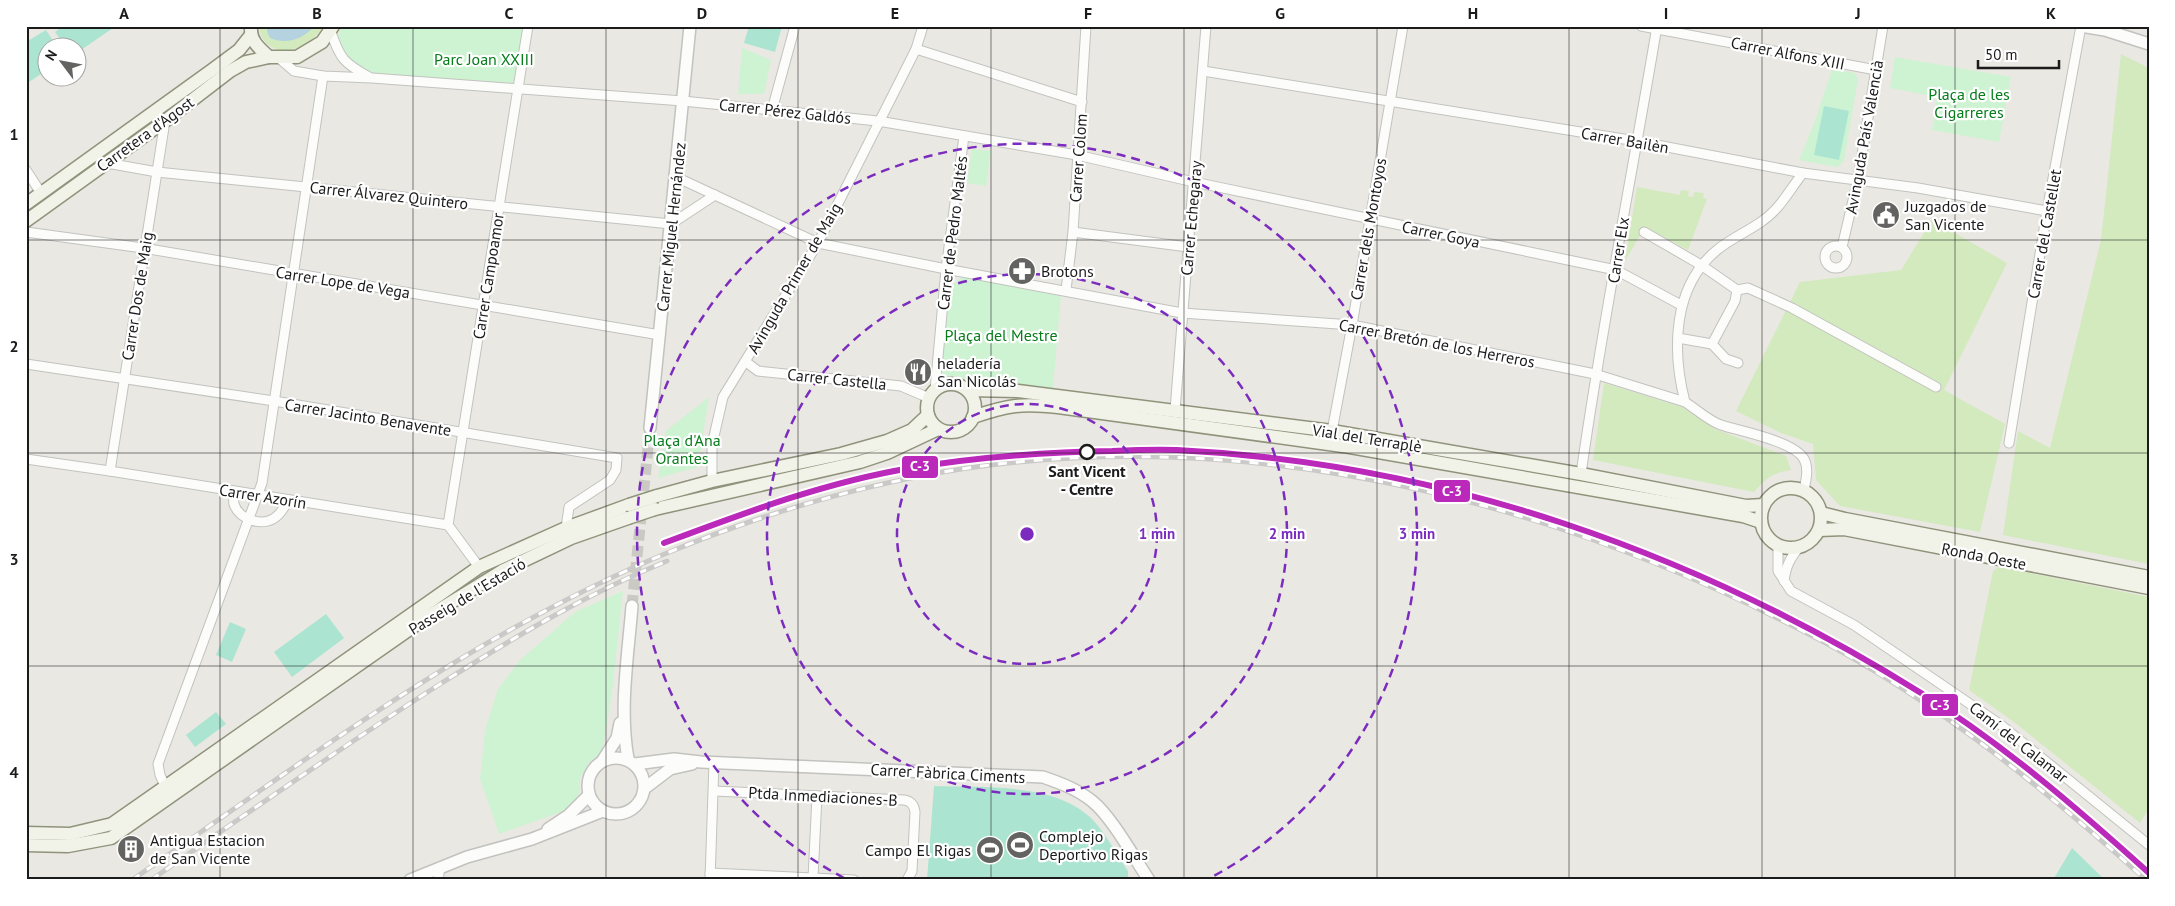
<svg xmlns="http://www.w3.org/2000/svg" width="2175" height="906" font-family="'PT Sans',sans-serif">
<rect width="100%" height="100%" fill="#eae8e2"/>
<g fill="#d2eabe">
<path d="M260,26H324C312,44 287,60 267,44C262,39 259,33 260,26Z"/>
<polygon points="2121,54 2149,68 2149,564 2003,535 2018,431 2050,448 2101,240"/>
<polygon points="1637,187 1680,195 1681,190 1689,191 1688,196 1693,197 1694,192 1704,193 1703,198 1707,199 1688,250 1645,227 1625,261"/>
<polygon points="1932,220 2007,263 1944,390 2005,424 1980,532 1840,506 1816,480 1813,444 1781,433 1736,411 1800,282 1901,270"/>
<path d="M1604,383L1682,407L1715,429L1786,456L1791,470C1774,472 1765,479 1754,492L1593,460Z"/>
<polygon points="1999,567 2149,597 2149,808 2140,823 2014,722 1969,690 1993,571"/>
</g>
<g fill="#cef3d2">
<polygon points="341,26 523,26 514,94 352,80 337,38"/>
<polygon points="742,48 771,60 764,94 738,94"/>
<polygon points="1895,57 2011,77 1999,142 1932,130 1937,97 1890,88"/>
<polygon points="1832,69 1855,73 1858,79 1844,161 1837,167 1799,160 1815,121"/>
<polygon points="972,149 991,151 986,186 967,183"/>
<polygon points="964,276 1061,294 1053,388 988,385 956,376 942,378 940,375 950,287"/>
<polygon points="709,397 698,467 658,478 666,431"/>
<polygon points="623,591 613,684 604,742 600,754 588,763 580,779 580,791 576,800 561,812 499,834 480,779 485,730 498,689 519,661 575,612"/>
</g>
<g fill="#abe5d1">
<polygon points="63,26 116,26 78,52 78,48 66,47 55,32"/>
<polygon points="749,26 782,26 775,52 744,43"/>
<polygon points="46,30 57,47 48,48 47,70 26,84 26,42"/>
<polygon points="1824,106 1849,111 1839,160 1814,155"/>
<polygon points="326,614 344,638 292,677 274,652"/>
<polygon points="230,622 246,629 232,662 216,655"/>
<polygon points="216,712 226,724 195,747 186,735"/>
<path d="M934,786C983,788 1051,782 1090,817C1103,829 1118,856 1128,871V877L1126,880H927Z"/>
<polygon points="2072,848 2105,880 2053,880"/>
</g>
<path fill="#b4d2df" d="M267,26H314C304,39 286,45 270,38L267,31Z"/>
<g fill="none" stroke-linecap="round" stroke-linejoin="round">
<polyline stroke="#cbc9c4" stroke-width="11" stroke-dasharray="11 5.5" stroke-linecap="butt" points="632,606 650,428"/>
<g stroke="#c2c2bf" stroke-width="11">
<g id="minor">
<polyline points="1641,26 1876,70"/>
<path d="M331,32C340,59 344,63 369,77"/>
<polyline points="916,49 1082,102"/>
<polyline points="279,58 294,71 323,76 372,78 683,101 878,121 1077,155 1194,182 1616,270 1681,305"/>
<polyline points="1203,71 1636,141 1803,173 1918,188 2047,211"/>
<polyline points="772,110 795,26"/>
<polyline points="107,163 157,172 671,224 715,195"/>
<polyline points="26,170 41,193"/>
<path d="M1803,173C1794,184 1786,198 1776,209C1760,227 1735,235 1717,250C1672,287 1672,351 1685,402C1696,409 1709,421 1721,425C1739,431 1794,441 1804,459C1809,468 1806,480 1804,490"/>
<polyline points="676,177 818,243 946,269 1182,313 1352,325 1595,374 1685,402"/>
<polyline points="26,232 143,248 660,335"/>
<polyline points="1073,232 1188,247"/>
<polyline points="1644,232 1701,265 1737,290 1748,288 1792,308 1936,387"/>
<circle cx="1836" cy="257" r="11"/>
<polyline points="1842,247 1858,179 1883,26"/>
<polyline points="1066,290 1073,232 1086,26"/>
<polyline points="1737,290 1735,301 1712,344 1726,359 1738,363"/>
<polyline points="1678,338 1712,344"/>
<polyline points="746,362 758,371 901,386 929,398"/>
<polyline points="26,364 274,401 617,458 616,470 610,480 569,507 566,528"/>
<polyline points="935,390 946,269 964,136"/>
<polyline points="1175,410 1206,26"/>
<polyline points="1332,431 1352,325 1403,26"/>
<polyline points="2009,443 2047,211 2081,26"/>
<polyline points="26,459 110,471 448,525 479,567"/>
<polyline points="110,471 165,121"/>
<path d="M1581,474C1602,324 1632,176 1657,26"/>
<polyline points="712,481 712,445 723,397 818,243 916,49 923,26"/>
<path d="M234,492C234,495 233,500 234,504C239,520 264,528 277,516C282,512 285,505 289,500"/>
<polyline points="448,525 528,26"/>
<polyline points="1778,546 1778,571 1791,591 1854,625 2001,725 2149,845"/>
<path d="M1784,581C1786,566 1790,558 1800,546"/>
<polyline points="165,786 160,775 158,764 262,483 323,76"/>
<path d="M714,791L904,800C911,801 914,805 915,812L912,871L907,880"/>
<polyline points="710,873 854,880"/>
<polyline points="813,878 817,796"/>
<polyline points="438,880 440,867"/>
<polyline points="710,880 714,762"/>
</g>
</g>
<g stroke="#c2c2bf" stroke-width="14">
<g id="tertiary">
<polyline points="2081,26 2105,30 2149,44"/>
<polyline points="650,428 690,26"/>
<circle cx="616" cy="786" r="28"/>
<path d="M628,759C619,709 628,656 632,606"/>
<polyline points="603,760 617,738 620,723"/>
<path d="M635,764L674,759L701,762L1043,777C1060,783 1077,789 1092,801C1112,817 1134,858 1149,880"/>
<polyline points="645,788 670,769 692,764"/>
<polyline points="548,829 569,815 589,795"/>
<polyline points="410,880 467,857 532,839 603,811"/>
</g>
</g>
<g stroke="#90937b" stroke-width="15">
<g id="secondary">
<path d="M251,27C250,41 259,48 269,57"/>
<polyline points="26,204 212,70 239,50 251,35"/>
<polyline points="26,221 165,121 230,71 246,62 269,57 297,57 322,42 333,26"/>
<circle cx="951" cy="408" r="24"/>
<polyline points="968,390 1018,391 1332,431 1581,474 1746,506 1763,505"/>
<path d="M973,417C1008,405 1022,403 1058,407L1350,447L1743,516L1761,522"/>
<circle cx="1791" cy="518" r="30"/>
<polyline points="657,496 712,481 841,454 887,441 912,430 928,415"/>
<polyline points="655,509 860,462 887,453 938,429"/>
<polyline points="1821,513 1845,519 2149,577"/>
<polyline points="1819,530 1844,529 2149,588"/>
<polyline points="26,833 70,834 112,824 479,567 566,528 629,505"/>
<polyline points="26,845 68,846 111,838 424,619 502,571 571,538 628,518"/>
</g>
</g>
<use href="#minor" stroke="#fcfcfb" stroke-width="9"/>
<use href="#tertiary" stroke="#fcfcfb" stroke-width="11"/>
<use href="#secondary" stroke="#f1f2e8" stroke-width="12"/>
<g stroke="#c9c9c8" stroke-width="5">
<g id="rail">
<path d="M132,880C304,761 472,634 667,553C769,511 880,479 990,465C1277,430 1570,507 1822,641C1940,704 2047,791 2146,880"/>
<path d="M151,880C246,814 340,748 437,686C511,639 586,594 667,561"/>
</g>
</g>
<use href="#rail" stroke="#fff" stroke-width="3" stroke-dasharray="9" stroke-linecap="butt"/>
<g stroke="#90937b" stroke-width="15" stroke-linecap="butt">
<g id="secondary-bridge">
<polyline points="629,505 657,496"/>
<polyline points="628,518 655,509"/>
</g>
</g>
<use href="#secondary-bridge" stroke="#f1f2e8" stroke-width="12"/>
<g stroke="#fff" stroke-width="10">
<path id="rail-1" d="M664,543C744,513 826,482 911,468C978,457 1045,452 1112,451C1133,450 1155,449 1177,450C1443,463 1695,552 1921,693C2003,744 2077,808 2149,873"/>
</g>
<use href="#rail-1" stroke="#bb29bb" stroke-width="6"/>
</g>
<path fill="none" stroke="#1b1b1b" stroke-width="1" stroke-opacity="0.55" d="M220,26V880M413,26V880M606,26V880M798,26V880M991,26V880M1184,26V880M1377,26V880M1569,26V880M1762,26V880M1955,26V880M26,240H2149M26,453H2149M26,666H2149"/>
<g fill="none" stroke="#7b2cbf" stroke-width="2.5" stroke-dasharray="9 6">
<circle cx="1027" cy="534" r="130"/>
<circle cx="1027" cy="534" r="260"/>
<path d="M844 878A390 390 0 1 1 1210 878"/>
</g>
<defs>
<g id="civic-disc" transform="scale(1.4375)"><circle r="9.5" fill="#636361" stroke="#fff"/><path d="M-.6-6.5H3V-4.5H.6V-3L4-1V1h2V6H-6V1h2V-1L-.6-3ZM-1.2 2.5V6h2.4V2.5Z" fill="#fff"/></g>
<g id="pharmacy-disc" transform="scale(1.4375)"><circle r="9.5" fill="#636361" stroke="#fff"/><path d="M-2-6h4v4h4v4h-4v4h-4v-4h-4v-4h4Z" fill="#fff"/></g>
<g id="restaurant-disc" transform="scale(1.4375)"><circle r="9.5" fill="#636361" stroke="#fff"/><path d="M-5-6h1v4h1v-4h1v4h1v-4h1v5L-1.5 .5V6h-2V.5L-5-1ZM5-6V6H3V1.5H1.5Q1.5-4 5-6Z" fill="#fff"/></g>
<g id="stadium-disc" transform="scale(1.4375)"><circle r="9.5" fill="#636361" stroke="#fff"/><path d="M0-5a6.5 5 0 1 0 0 10a6.5 5 0 1 0 0-10ZM-3.5-1.8h7v3.6h-7Z" fill="#fff"/></g>
<g id="building-disc" transform="scale(1.4375)"><circle r="9.5" fill="#636361" stroke="#fff"/><path d="M-4-6H4V6H1V3H-1V6H-4ZM-2.5-4.3h1.7v1.8h-1.7ZM.8-4.3h1.7v1.8H.8ZM-2.5-1h1.7V.8h-1.7ZM.8-1h1.7V.8H.8Z" fill="#fff"/></g>
</defs>
<g fill-rule="evenodd">
<use href="#civic-disc" x="1886" y="215"/>
<use href="#pharmacy-disc" x="1022" y="271"/>
<use href="#restaurant-disc" x="918" y="372"/>
<use href="#stadium-disc" x="1020" y="845"/>
<use href="#building-disc" x="131" y="849"/>
<use href="#stadium-disc" x="990" y="850"/>
</g>
<circle fill="#fff" stroke="#1b1b1b" stroke-width="2.5" cx="1087" cy="452" r="7"/>
<g text-anchor="middle" stroke-width="4.5" stroke-linejoin="round" paint-order="stroke">
<g font-size="16" fill="#1b1b1b" stroke="#fff">
<text transform="translate(1788 53) rotate(11)" y="6">Carrer Alfons XIII</text>
<text transform="translate(785 111) rotate(6)" y="6">Carrer Pérez Galdós</text>
<text transform="translate(145 134) rotate(-36)" y="6">Carretera d'Agost</text>
<text transform="translate(1864 137) rotate(-80)" y="6">Avinguda País Valencià</text>
<text transform="translate(1625 140) rotate(10)" y="6">Carrer Bailèn</text>
<text transform="translate(1078 158) rotate(-86)" y="6">Carrer Colom</text>
<text transform="translate(389 195) rotate(6)" y="6">Carrer Álvarez Quintero</text>
<text transform="translate(1191 218) rotate(-85)" y="6">Carrer Echegaray</text>
<text transform="translate(671 227) rotate(-84)" y="6">Carrer Miguel Hernández</text>
<text transform="translate(1368 229) rotate(-80)" y="6">Carrer dels Montoyos</text>
<text transform="translate(952 233) rotate(-83)" y="6">Carrer de Pedro Maltés</text>
<text transform="translate(1441 234) rotate(12)" y="6">Carrer Goya</text>
<text transform="translate(2044 234) rotate(-80)" y="6">Carrer del Castellet</text>
<text transform="translate(1618 250) rotate(-81)" y="6">Carrer Elx</text>
<text transform="translate(488 276) rotate(-81)" y="6">Carrer Campoamor</text>
<text transform="translate(794 278) rotate(-60)" y="6">Avinguda Primer de Maig</text>
<text transform="translate(343 282) rotate(9)" y="6">Carrer Lope de Vega</text>
<text transform="translate(137 296) rotate(-81)" y="6">Carrer Dos de Maig</text>
<text transform="translate(1437 343) rotate(11)" y="6">Carrer Bretón de los Herreros</text>
<text transform="translate(837 379) rotate(6)" y="6">Carrer Castella</text>
<text transform="translate(368 417) rotate(9)" y="6">Carrer Jacinto Benavente</text>
<text transform="translate(1367 438) rotate(9)" y="6">Vial del Terraplè</text>
<text transform="translate(263 496) rotate(9)" y="6">Carrer Azorín</text>
<text transform="translate(1984 556) rotate(11)" y="6">Ronda Oeste</text>
<text transform="translate(467 596) rotate(-31)" y="6">Passeig de l'Estació</text>
<text transform="translate(2019 742) rotate(38)" y="6">Camí del Calamar</text>
<text transform="translate(948 773) rotate(3)" y="6">Carrer Fàbrica Ciments</text>
<text transform="translate(823 796) rotate(3)" y="6">Ptda Inmediaciones-B</text>
</g>
<g font-size="16" fill="#067c1b" stroke="#fff">
<text x="484" y="65">Parc Joan XXIII</text>
<text x="1969" y="100">Plaça de les<tspan x="1969" dy="18">Cigarreres</tspan></text>
<text x="1001" y="341">Plaça del Mestre</text>
<text x="682" y="446">Plaça d'Ana<tspan x="682" dy="18">Orantes</tspan></text>
</g>
<g font-size="16" fill="#1b1b1b" stroke="#fff" text-anchor="start">
<text x="1905" y="212">Juzgados de<tspan x="1905" dy="18">San Vicente</tspan></text>
<text x="1041" y="277">Brotons</text>
<text x="937" y="369">heladería<tspan x="937" dy="18">San Nicolás</tspan></text>
<text x="1039" y="842">Complejo<tspan x="1039" dy="18">Deportivo Rigas</tspan></text>
<text x="150" y="846">Antigua Estacion<tspan x="150" dy="18">de San Vicente</tspan></text>
<text x="971" y="856" text-anchor="end">Campo El Rigas</text>
</g>
<g font-size="16" font-weight="bold" fill="#1b1b1b" stroke="#fff">
<text x="1087" y="477">Sant Vicent<tspan x="1087" dy="18">- Centre</tspan></text>
</g>
</g>
<circle cx="1027" cy="534" r="8" fill="#7b2cbf" stroke="#fff" stroke-width="2.5"/>
<g font-size="15" text-anchor="middle" font-weight="bold" fill="#7b2cbf" stroke="#fff" stroke-width="4.5" stroke-linejoin="round" paint-order="stroke">
<text x="1157" y="539">1 min</text>
<text x="1287" y="539">2 min</text>
<text x="1417" y="539">3 min</text>
</g>
<g stroke="#fff" stroke-width="2">
<rect x="901" y="455" width="38" height="24" rx="5" fill="#bb29bb"/>
<rect x="1433" y="479" width="38" height="24" rx="5" fill="#bb29bb"/>
<rect x="1921" y="693" width="38" height="24" rx="5" fill="#bb29bb"/>
</g>
<g font-size="14" text-anchor="middle" font-weight="bold" fill="#fff">
<text x="920" y="471">C-3</text>
<text x="1452" y="496">C-3</text>
<text x="1940" y="710">C-3</text>
</g>
<rect width="2175" height="906" fill="none" stroke="#ffffff" stroke-width="55"/>
<g transform="translate(62 62) rotate(302)"><circle r="24" fill="#ffffff" stroke="#a4a4a4"/>
<path d="M0-4L9 19L0 12L-9 19Z" fill="#636361"/>
<text y="-8" font-size="14" font-weight="bold" text-anchor="middle" fill="#1b1b1b">N</text>
</g>
<path d="M1978 60v8h81v-8" fill="none" stroke="#1b1b1b" stroke-width="2.5"/>
<text x="1985" y="60" font-size="15" fill="#1b1b1b" stroke="#ffffff" stroke-width="4" paint-order="stroke">50 m</text>
<rect x="28" y="28" width="2120" height="850" fill="none" stroke="#1b1b1b" stroke-width="2"/>
<g font-size="16" text-anchor="middle" font-weight="bold" fill="#1b1b1b">
<text x="124" y="19">A</text>
<text x="317" y="19">B</text>
<text x="509" y="19">C</text>
<text x="702" y="19">D</text>
<text x="895" y="19">E</text>
<text x="1088" y="19">F</text>
<text x="1280" y="19">G</text>
<text x="1473" y="19">H</text>
<text x="1666" y="19">I</text>
<text x="1858" y="19">J</text>
<text x="2051" y="19">K</text>
<text x="14" y="140">1</text>
<text x="14" y="352">2</text>
<text x="14" y="565">3</text>
<text x="14" y="778">4</text>
</g>
</svg>
